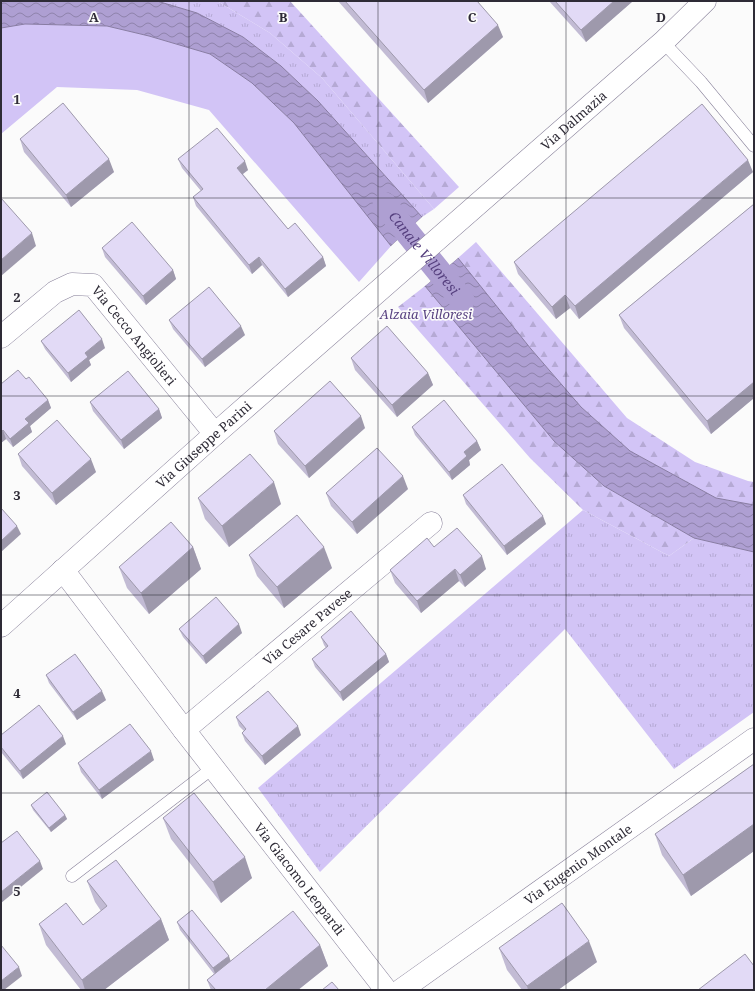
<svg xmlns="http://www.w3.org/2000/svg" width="755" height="991" font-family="'Noto Serif',serif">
<defs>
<pattern id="grass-tufts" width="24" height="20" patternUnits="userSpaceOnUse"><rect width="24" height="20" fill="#d2c4f6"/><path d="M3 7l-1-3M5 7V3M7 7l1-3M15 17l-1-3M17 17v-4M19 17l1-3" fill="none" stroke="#b5a9d4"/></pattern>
<pattern id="forest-firs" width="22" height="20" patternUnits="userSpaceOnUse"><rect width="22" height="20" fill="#d2c4f6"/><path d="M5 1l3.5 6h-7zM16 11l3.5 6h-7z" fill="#b5a9d4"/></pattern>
<pattern id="water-waves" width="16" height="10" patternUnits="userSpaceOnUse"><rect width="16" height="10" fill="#ae9fd2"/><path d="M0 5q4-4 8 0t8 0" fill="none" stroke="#8e82ab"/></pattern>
</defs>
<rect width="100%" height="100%" fill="#fbfbfb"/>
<g fill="url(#grass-tufts)">
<polygon points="157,1 217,1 270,33 322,78 434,209 422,217 318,101 281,66 243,37 197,13"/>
<polygon points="583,510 669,556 694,538 754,552 754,712 674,769 565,629 320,872 258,788"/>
</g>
<g fill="url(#forest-firs)">
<polygon points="217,1 290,1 459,187 434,209 322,78 270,33"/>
<polygon points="476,242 627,418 695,462 748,481 754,482 754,505 716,498 630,451 581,407 531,349 458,258"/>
<polygon points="425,286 554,441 604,486 694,538 669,556 583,510 530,458 398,307"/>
</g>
<polygon fill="#d2c4f6" points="25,24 107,26 149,36 210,54 252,83 294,123 391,246 359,282 209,110 137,90 57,87 1,134 1,28"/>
<g fill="url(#water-waves)" stroke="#887ca3">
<polygon points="1,1 157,1 197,13 243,37 281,66 318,101 422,217 391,246 294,123 252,83 210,54 149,36 107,26 25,24 1,28"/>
<polygon points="458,258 531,349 581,407 630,451 716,498 754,505 754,552 694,538 604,486 554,441 425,286"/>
</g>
<g fill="#fbfbfb">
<polygon points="422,217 424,219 393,247 391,246"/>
<polygon points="456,257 458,258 425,286 424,285"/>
</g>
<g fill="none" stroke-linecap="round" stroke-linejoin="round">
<path stroke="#ae9fd2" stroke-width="25" id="s1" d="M385,205L462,300"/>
<g stroke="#88819a" stroke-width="13">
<g id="service">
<polyline points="663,42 701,82 754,146"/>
<polyline points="72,876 214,767"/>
</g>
</g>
<g stroke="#88819a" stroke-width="23">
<g id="minor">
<path id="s2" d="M1,337L55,292L72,284L93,285L215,434"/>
<path id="s3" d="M63,570L184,730L386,990"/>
<path id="s4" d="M1,626L215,434L663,42L705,1"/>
<path id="s5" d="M184,730L431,523"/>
<path id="s6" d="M401,990L754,739"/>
</g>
</g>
<use href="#service" stroke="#fff" stroke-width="12"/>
<use href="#minor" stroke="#fff" stroke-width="22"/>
</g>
<g fill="#c2bbd4">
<polygon points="338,1 477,1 503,37 428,103"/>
<polygon points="549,1 633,1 586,42"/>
<polygon points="20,139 114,172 71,207 24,152"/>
<polygon points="178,159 248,170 243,174 288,229 323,257 326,266 288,297 262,265 252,274 196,206 193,197 201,191 182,168"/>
<polygon points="753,172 579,319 570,308 556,319 518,274 514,262"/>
<polygon points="754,204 754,398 711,434 624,328 619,315"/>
<polygon points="102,248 173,270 176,279 146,305 105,257"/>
<polygon points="169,320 245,335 205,367 173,329"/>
<polygon points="41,341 105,348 89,360 91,365 71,382 45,349"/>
<polygon points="351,358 428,373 433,385 397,417 355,370"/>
<polygon points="26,379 48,400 51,408 30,426 32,432 13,447 6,439 1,443 1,384"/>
<polygon points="90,402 159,409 162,418 124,449 93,411"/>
<polygon points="412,427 477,441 481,450 469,460 470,465 452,480 415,435"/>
<polygon points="365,428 309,478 278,444 274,431"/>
<polygon points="18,454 96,472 56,505 22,466"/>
<polygon points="408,489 357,534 331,506 326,493"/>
<polygon points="463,495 546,524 507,555 466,504"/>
<polygon points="198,498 281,504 229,547 205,519"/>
<polygon points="193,547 201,569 149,614 127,588 119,567"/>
<polygon points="434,547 486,569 465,587 459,581 421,613 395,583 390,570"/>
<polygon points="249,555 332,568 284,608 257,576"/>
<polygon points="179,629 242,633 206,664 183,637"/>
<polygon points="321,637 386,654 389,662 343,701 315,667 312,659 326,648 324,645"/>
<polygon points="46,675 106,700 77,720 49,683"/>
<polygon points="236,717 301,735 265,765 245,741 242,733 244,731 239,726"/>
<polygon points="1,735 66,744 23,779 1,752"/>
<polygon points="154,760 102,799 81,772 78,763"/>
<polygon points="754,764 754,851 691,896 662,855 655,834"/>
<polygon points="31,805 65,815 67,819 51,832 33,810"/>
<polygon points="163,818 252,878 221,903 171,839"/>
<polygon points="87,881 161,919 169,940 104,990 81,990 46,945 39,924 83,925 101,911 95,902"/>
<polygon points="177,922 230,961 320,945 328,966 298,990 211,990 207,980 214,974 180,930"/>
<polygon points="499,948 597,962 558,990 522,990 507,970"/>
</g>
<g fill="#9e99ac">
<polygon points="614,1 633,1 586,42 581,30"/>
<polygon points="498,25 503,37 428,103 424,90"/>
<polygon points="109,159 114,172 71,207 66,195"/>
<polygon points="748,160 753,172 579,319 575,306"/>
<polygon points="245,161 248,170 240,176 237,168"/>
<polygon points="32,233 36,246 1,276 1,260"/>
<polygon points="259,257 262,265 252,274 249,265"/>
<polygon points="323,257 326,266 288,297 285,289"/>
<polygon points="173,270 176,279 146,305 143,296"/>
<polygon points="565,295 570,308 556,319 552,307"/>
<polygon points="241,326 245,335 205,367 202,359"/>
<polygon points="102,339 105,348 89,360 91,365 71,382 68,373 85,353"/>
<polygon points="428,373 433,385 397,417 392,405"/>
<polygon points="754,382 754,398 711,434 707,421"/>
<polygon points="48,400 51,408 30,426 32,432 13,447 10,439 25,419"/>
<polygon points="159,409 162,418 124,449 121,440"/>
<polygon points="361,416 365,428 309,478 305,466"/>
<polygon points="3,430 6,439 1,443 1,432"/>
<polygon points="477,441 481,450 469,460 470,465 452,480 449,472 464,452"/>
<polygon points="91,459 96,472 56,505 52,493"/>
<polygon points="403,476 408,489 357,534 352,522"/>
<polygon points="274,482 281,504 229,547 222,526"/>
<polygon points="543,516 546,524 507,555 504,546"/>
<polygon points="17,526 21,534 1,552 1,541"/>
<polygon points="193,547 201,569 149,614 141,593"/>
<polygon points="324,547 332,568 284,608 277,587"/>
<polygon points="482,556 486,569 465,587 460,575"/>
<polygon points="455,569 459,581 421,613 417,601"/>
<polygon points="239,624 242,633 206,664 203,656"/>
<polygon points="386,654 389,662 343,701 340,692"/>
<polygon points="102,691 106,700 77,720 73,712"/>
<polygon points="298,726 301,735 265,765 262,756"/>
<polygon points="63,736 66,744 23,779 20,771"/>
<polygon points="151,751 154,760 102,799 99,790"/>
<polygon points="65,815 67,819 51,832 49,828"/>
<polygon points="754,824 754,851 691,896 683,875"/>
<polygon points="245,857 252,878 221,903 213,882"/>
<polygon points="40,861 43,869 1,903 1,892"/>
<polygon points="161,919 169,940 104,990 85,990 82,980"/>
<polygon points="589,941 597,962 558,990 528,990 527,986"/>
<polygon points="320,945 328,966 298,990 265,990"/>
<polygon points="229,956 232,965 216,976 213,968"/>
<polygon points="19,967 22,976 4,990 1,990 1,981"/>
</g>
<g fill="#e2daf6" stroke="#9e99ac">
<polygon points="345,1 477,1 498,25 424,90"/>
<polygon points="555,1 614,1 581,30"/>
<polygon points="63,103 109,159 66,195 20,139"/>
<polygon points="702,104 748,160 575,306 565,295 552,307 514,262"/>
<polygon points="217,128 245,161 237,168 288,229 295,223 323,257 285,289 259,257 249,265 193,197 203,189 178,159"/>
<polygon points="1,198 32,233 1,260"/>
<polygon points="754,204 754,382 707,421 619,315"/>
<polygon points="132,222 173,270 143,296 102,248"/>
<polygon points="209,287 241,326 202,359 169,320"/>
<polygon points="79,310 102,339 85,353 88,357 68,373 41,341"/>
<polygon points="387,326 428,373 392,405 351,358"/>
<polygon points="18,370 26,379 29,377 48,400 25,419 29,423 10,439 3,430 1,432 1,384"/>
<polygon points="128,371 159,409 121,440 90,402"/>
<polygon points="330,381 361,416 305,466 274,431"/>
<polygon points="444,400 477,441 464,452 467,456 449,472 412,427"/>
<polygon points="57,420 91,459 52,493 18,454"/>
<polygon points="377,448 403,476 352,522 326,493"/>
<polygon points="250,454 274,482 222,526 198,498"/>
<polygon points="502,464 543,516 504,546 463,495"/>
<polygon points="1,508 17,526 1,541"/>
<polygon points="297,515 324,547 277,587 249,555"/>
<polygon points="171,522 193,547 141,593 119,567"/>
<polygon points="457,528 482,556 460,575 455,569 417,601 390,570 427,538 434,547"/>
<polygon points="216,597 239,624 203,656 179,629"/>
<polygon points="351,611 386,654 340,692 312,659 328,646 321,637"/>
<polygon points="75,654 102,691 73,712 46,675"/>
<polygon points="268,691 298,726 262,756 242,733 246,729 236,717"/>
<polygon points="39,705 63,736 20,771 1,747 1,735"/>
<polygon points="130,724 151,751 99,790 78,763"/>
<polygon points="754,764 754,824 683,875 655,834"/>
<polygon points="47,792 65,815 49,828 31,805"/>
<polygon points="194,793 245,857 213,882 163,818"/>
<polygon points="17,831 40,861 1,892 1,843"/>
<polygon points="116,860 161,919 82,980 39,924 66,903 83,925 107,906 87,881"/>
<polygon points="562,903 589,941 527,986 499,948"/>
<polygon points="192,910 229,956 213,968 177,922"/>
<polygon points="293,911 320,945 265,990 216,990 207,980"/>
<polygon points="1,945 19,967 1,981"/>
<polygon points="745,954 754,966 754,990 698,990"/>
<polygon points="332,982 339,990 322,990"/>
</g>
<path fill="none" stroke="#2e2b36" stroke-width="1" stroke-opacity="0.55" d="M189,1V990M378,1V990M566,1V990M1,198H754M1,396H754M1,595H754M1,793H754"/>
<g text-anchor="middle" stroke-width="3.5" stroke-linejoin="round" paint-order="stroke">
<g font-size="13" fill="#2e2b36" stroke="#fbfbfb">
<text dy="5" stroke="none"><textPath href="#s4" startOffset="764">Via Dalmazia</textPath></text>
<text dy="5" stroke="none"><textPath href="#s2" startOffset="175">Via Cecco Angiolieri</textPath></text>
<text dy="5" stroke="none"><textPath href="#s4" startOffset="272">Via Giuseppe Parini</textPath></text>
<text dy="5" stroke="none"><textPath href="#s5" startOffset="161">Via Cesare Pavese</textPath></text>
<text dy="5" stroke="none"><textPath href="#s6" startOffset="217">Via Eugenio Montale</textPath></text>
<text dy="5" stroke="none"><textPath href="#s3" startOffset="389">Via Giacomo Leopardi</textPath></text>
</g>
<g font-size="13" font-style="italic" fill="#594382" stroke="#fbfbfb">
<text x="426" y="319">Alzaia Villoresi</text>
</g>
<g font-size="14" font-style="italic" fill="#553f7e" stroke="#fbfbfb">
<text dy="5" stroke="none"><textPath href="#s1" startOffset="62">Canale Villoresi</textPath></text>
</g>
</g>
<g font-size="13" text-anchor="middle" font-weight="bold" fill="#2e2b36" stroke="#fbfbfb" stroke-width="3.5" stroke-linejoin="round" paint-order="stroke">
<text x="94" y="22">A</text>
<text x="283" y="22">B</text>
<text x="472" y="22">C</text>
<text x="661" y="22">D</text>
<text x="17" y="104">1</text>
<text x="17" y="302">2</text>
<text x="17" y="500">3</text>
<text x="17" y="698">4</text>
<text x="17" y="896">5</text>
</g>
<rect width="755" height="991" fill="none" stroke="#2e2b36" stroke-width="4"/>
</svg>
